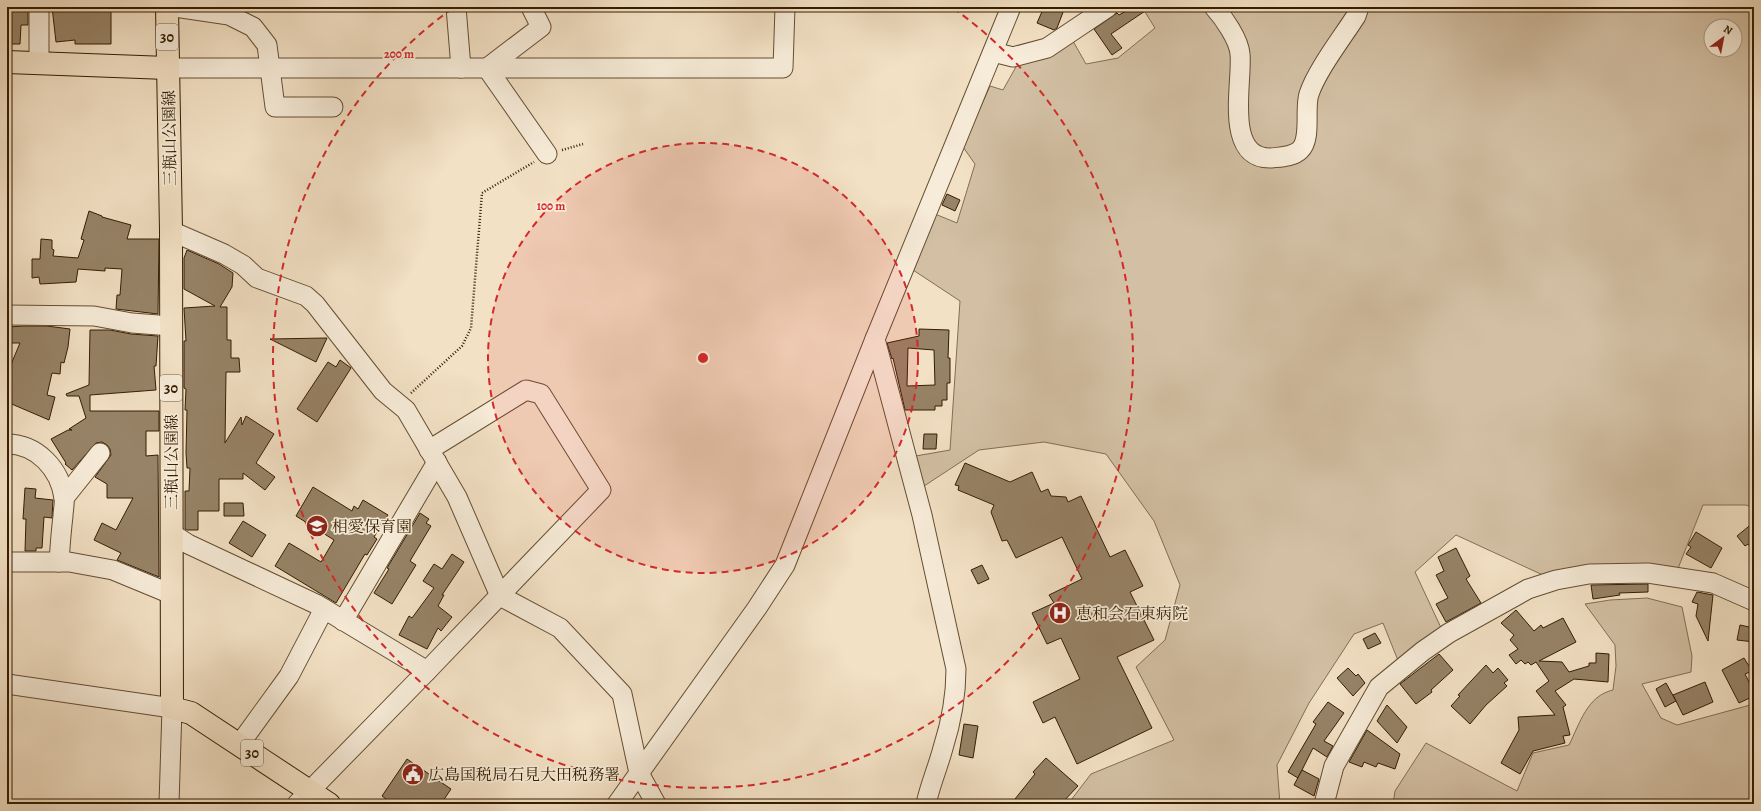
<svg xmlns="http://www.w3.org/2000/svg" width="1761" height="811" font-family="Alegreya,'Noto Serif JP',serif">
<rect width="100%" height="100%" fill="#f3e1c5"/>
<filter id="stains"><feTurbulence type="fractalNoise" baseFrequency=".005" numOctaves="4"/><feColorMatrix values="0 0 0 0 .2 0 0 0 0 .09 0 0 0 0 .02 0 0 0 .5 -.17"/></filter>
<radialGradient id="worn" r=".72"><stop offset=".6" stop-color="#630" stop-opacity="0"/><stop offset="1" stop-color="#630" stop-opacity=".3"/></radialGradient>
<g fill="#d3c0a4" stroke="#846e52" fill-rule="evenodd">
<path d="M1142,7H1754V508L1746,505H1703L1677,571L1545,576L1456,535L1415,572L1443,632L1399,663L1383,623L1354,634L1309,703L1277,765L1280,804H1068L1091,774L1174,740L1136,667L1165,640L1180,585L1154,521L1106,454L1044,442L979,450L921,488L910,457L950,450L960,301L913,270L935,214L957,223L975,164L963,147L990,86L1003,90L1022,56L1065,27L1086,64L1118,58L1155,28ZM1711,26H1735V50H1711Z"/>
<path d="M1647,598L1682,607L1692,656L1691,672L1642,684L1661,718L1677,725L1754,704V804H1393L1395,791L1426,743L1517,791L1533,753L1569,745C1580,723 1587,696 1613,690L1616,666L1615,645L1585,604L1610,600Z"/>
</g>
<g fill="#978367" stroke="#341d01" fill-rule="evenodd">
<polygon points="7,7 28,7 28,25 21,25 20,44 7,44"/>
<polygon points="52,7 111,7 111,44 75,44 75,40 56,42"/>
<polygon points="1044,7 1065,7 1057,28 1054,30 1037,23"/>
<polygon points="1133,7 1151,7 1111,34 1122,48 1112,55 1094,29 1117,13 1119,15"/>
<polygon points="947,194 960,200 955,211 942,205"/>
<polygon points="89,211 102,216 102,217 131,225 127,239 159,239 158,314 116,309 117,295 120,295 122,269 105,268 105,271 78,269 76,282 40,284 39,277 32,278 32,259 40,259 41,239 52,240 52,249 54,250 53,256 78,258 84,240 81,239"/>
<polygon points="187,250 219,264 233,273 232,287 220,307 227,307 227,340 231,340 231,358 239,358 240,372 226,372 225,443 241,417 242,425 246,416 274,434 256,463 275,477 265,490 243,473 243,479 219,479 219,511 198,511 198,530 187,530 185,529 185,491 189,491 190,468 187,468 186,453 187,410 185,410 186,389 184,388 184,341 186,341 184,308 215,306 184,289 184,258"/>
<polygon points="25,326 47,326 70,329 68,347 64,363 61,362 60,374 52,373 47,395 55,397 49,420 7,402 7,374 20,343 7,343 7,327"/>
<path d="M919,329L949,330L948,358H950V383H947V400H942V406H935V410H905L893,358L892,359L887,343L919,336ZM908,348L934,350L935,385L907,386Z"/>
<polygon points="90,330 110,330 131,334 158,336 156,366 154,366 156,390 90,395 90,411 159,411 159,431 146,431 146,456 158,455 159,577 117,560 121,553 94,540 102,523 116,530 133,498 107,498 107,484 95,477 111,455 110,449 107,445 102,442 96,443 72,470 65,464 66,463 51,439 68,430 72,430 69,429 86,418 79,396 67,396 66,394 89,385"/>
<polygon points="327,338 316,362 270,339"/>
<polygon points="340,360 351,368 317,422 297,409 328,362 336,367"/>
<polygon points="924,434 937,434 936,449 923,449"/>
<polygon points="965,463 1010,482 1032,472 1041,492 1048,489 1051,496 1066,497 1068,502 1081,496 1110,557 1125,550 1143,586 1130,592 1154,640 1117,657 1152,728 1077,764 1055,717 1043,723 1033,702 1080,679 1061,638 1047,644 1032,613 1054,603 1049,595 1082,579 1062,537 1016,558 1007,540 1002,541 991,512 994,505 958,490 959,486 955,485"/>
<polygon points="313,487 352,511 354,506 358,509 363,500 388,515 374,537 377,539 367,555 365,554 336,603 275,566 289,543 321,562 334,540 296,516"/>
<polygon points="25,488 36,489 35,498 53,500 52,518 44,517 42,548 36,548 36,551 25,551 26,519 23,519"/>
<polygon points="224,503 243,503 244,516 224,516"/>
<polygon points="420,513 429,519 426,523 431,526 410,561 416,565 392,604 374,593 389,569 387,568"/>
<polygon points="243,521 266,535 252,557 229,543"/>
<polygon points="1754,522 1754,552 1748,544 1745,546 1737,536"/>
<polygon points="1696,532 1722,548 1711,568 1686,554 1691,547 1688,545"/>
<polygon points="1456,548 1470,576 1466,579 1481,603 1446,622 1436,604 1448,598 1436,575 1444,571 1438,557"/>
<polygon points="452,554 464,562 442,595 444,595 438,606 452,617 441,631 438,628 427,649 399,635 409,616 412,618 434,588 423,581 434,564 442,569"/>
<polygon points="982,565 989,579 978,584 971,570"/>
<polygon points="1648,584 1648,592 1619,593 1620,595 1593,599 1591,585"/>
<polygon points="1697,592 1713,595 1708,641 1696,616 1698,604 1692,602"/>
<polygon points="1516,610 1534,631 1541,625 1543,628 1563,618 1576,642 1539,661 1562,662 1569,672 1589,666 1589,663 1596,663 1596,653 1609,654 1608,682 1574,679 1555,691 1566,705 1563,707 1570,735 1563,736 1565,743 1533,751 1520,774 1501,763 1519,730 1518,717 1555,715 1536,691 1549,681 1536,662 1531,665 1528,662 1525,664 1521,660 1516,664 1509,655 1518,649 1510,640 1514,635 1501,623"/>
<polygon points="1740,625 1754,628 1754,642 1737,640"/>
<polygon points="1375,633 1381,643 1368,649 1363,639"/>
<polygon points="1439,654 1453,670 1431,690 1432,692 1416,704 1400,684"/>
<polygon points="1744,658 1752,671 1745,674 1754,692 1754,696 1739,703 1722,670"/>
<polygon points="1486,665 1493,673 1498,668 1508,680 1504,683 1507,686 1486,705 1470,724 1451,706 1460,696 1458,695"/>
<polygon points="1348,668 1356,676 1358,674 1365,683 1353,696 1337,678"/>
<polygon points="1705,682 1713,702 1683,715 1673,695"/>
<polygon points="1666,683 1676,701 1665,707 1656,689"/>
<polygon points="1328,702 1344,713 1324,741 1333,746 1327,757 1313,748 1298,778 1288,772 1316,724 1313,722"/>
<polygon points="1387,705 1407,727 1397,743 1377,721"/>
<polygon points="964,724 978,726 973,758 959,755"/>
<polygon points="1367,730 1400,754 1395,769 1378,763 1376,767 1364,762 1362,767 1349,762"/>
<polygon points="1046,758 1078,786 1061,804 1021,804 1015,799 1035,774 1033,772"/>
<polygon points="407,759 451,789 441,804 393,804 382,796"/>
<polygon points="1302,770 1319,779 1314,796 1294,785"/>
</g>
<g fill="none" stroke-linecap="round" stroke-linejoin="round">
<g stroke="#644e32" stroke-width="21">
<g id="minor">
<polyline points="175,7 229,15 253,27 267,45 275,107 333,107"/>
<polyline points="456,7 461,68"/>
<polyline points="531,7 541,27 487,68 547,154"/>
<path d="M1214,7C1224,18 1239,40 1240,54C1243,81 1223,159 1271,158C1280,157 1293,157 1300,150C1312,139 1304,109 1309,94C1317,70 1342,38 1356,16L1359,7"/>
<polyline points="993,52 1013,57 1047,48 1108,7"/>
<polyline points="39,63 39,7"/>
<polyline points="167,68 783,68 785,7"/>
<polyline points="171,231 224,254 243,265 257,278 306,296 315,304 383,391 406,410 457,497 500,596 560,628 622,694 639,773 656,804"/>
<polyline points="7,315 94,316 132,323 171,326"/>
<path d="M875,339L922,515L956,669C956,696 951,723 943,748C938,767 930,785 926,804"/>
<path d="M7,444C37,444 60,469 64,498C65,503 63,511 63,516C61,532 60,547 59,562"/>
<polyline points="64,498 100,453"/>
<polyline points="171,533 188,544 316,604 427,671"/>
<polyline points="7,562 69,562 113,570 171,594"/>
<polyline points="343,621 437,462"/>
<polyline points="7,684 172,708 169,804"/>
<polyline points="239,745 289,676 324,609"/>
<polyline points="297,804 427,671 601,490 541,394 526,390 429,450"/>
<polyline points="617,804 757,608 785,565 875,339 1011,7"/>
<polyline points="1324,804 1334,766 1379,687 1423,651 1449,633 1528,589 1556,580 1589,574 1648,573 1713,583 1754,601"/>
</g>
</g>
<g stroke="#341d01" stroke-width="24">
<g id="major">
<polyline points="167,7 171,231 172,708 191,713 329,804"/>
<polyline points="7,62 167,68"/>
</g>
</g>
<g stroke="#341d01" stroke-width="2.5" stroke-dasharray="1 2" stroke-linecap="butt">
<polyline points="562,150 583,144"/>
<polyline points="411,393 462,346 471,328 482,193 534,162"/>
</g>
<use href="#minor" stroke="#f7ecd9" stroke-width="19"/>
<use href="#major" stroke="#f3e1c5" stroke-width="22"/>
</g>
<circle cx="703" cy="358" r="215" fill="#d62828" fill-opacity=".12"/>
<g fill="none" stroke="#d62828" stroke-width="2" stroke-dasharray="7 5">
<circle cx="703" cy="358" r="215"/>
<path d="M953 8A430 430 0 1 1 453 8"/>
</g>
<defs>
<g id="school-disc" transform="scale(1.15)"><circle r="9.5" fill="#8f2418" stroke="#f7ecd9"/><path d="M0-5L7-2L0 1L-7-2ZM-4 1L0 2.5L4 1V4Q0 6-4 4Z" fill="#fff"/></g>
<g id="hospital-disc" transform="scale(1.15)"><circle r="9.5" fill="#8f2418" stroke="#f7ecd9"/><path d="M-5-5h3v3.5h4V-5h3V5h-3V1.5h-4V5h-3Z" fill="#fff"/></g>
<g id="civic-disc" transform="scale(1.15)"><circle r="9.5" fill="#8f2418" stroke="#f7ecd9"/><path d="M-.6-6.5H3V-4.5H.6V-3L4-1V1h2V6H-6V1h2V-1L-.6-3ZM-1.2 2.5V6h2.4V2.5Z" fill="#fff"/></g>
</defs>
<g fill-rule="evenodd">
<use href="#school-disc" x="317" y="526"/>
<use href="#hospital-disc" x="1060" y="613"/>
<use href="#civic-disc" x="413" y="774"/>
</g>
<g text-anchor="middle" stroke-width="3.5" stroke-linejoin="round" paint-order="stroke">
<g fill="#f7ecd9" stroke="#6e5b42" stroke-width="1">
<rect x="156" y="24" width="22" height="26" rx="3"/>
<rect x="160" y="375" width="22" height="26" rx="3"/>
<rect x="241" y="740" width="22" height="26" rx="3"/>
</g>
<g font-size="15" font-weight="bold" fill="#341d01">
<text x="167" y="42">30</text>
<text x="171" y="393">30</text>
<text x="252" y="758">30</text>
</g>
<g font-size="16" fill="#341d01" stroke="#f7ecd9">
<text transform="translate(169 138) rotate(-91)" y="6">三瓶山公園線</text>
<text transform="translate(171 462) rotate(-90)" y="6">三瓶山公園線</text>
</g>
<g font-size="16" fill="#341d01" stroke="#f7ecd9" text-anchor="start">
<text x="332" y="532">相愛保育園</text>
<text x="1076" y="619">恵和会石東病院</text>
<text x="428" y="780">広島国税局石見大田税務署</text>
</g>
</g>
<circle cx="703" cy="358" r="6" fill="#d62828" stroke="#f7ecd9" stroke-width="2"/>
<g font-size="12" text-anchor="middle" font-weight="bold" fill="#d62828" stroke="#f7ecd9" stroke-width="3.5" stroke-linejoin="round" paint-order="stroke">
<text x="399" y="58">200 m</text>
<text x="551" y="210">100 m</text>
</g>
<rect width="1761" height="811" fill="none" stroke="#f3e1c5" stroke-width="24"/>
<rect x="8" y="8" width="1745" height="795" fill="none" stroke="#341d01" stroke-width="2"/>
<rect x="12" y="12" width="1737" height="787" fill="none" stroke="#341d01"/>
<g transform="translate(1723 38) rotate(32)"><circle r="19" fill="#f7ecd9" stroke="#a99983"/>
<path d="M0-3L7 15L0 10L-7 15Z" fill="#8f2418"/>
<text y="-6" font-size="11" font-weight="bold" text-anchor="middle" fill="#341d01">N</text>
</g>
<rect width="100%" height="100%" filter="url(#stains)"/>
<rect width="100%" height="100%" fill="url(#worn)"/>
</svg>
